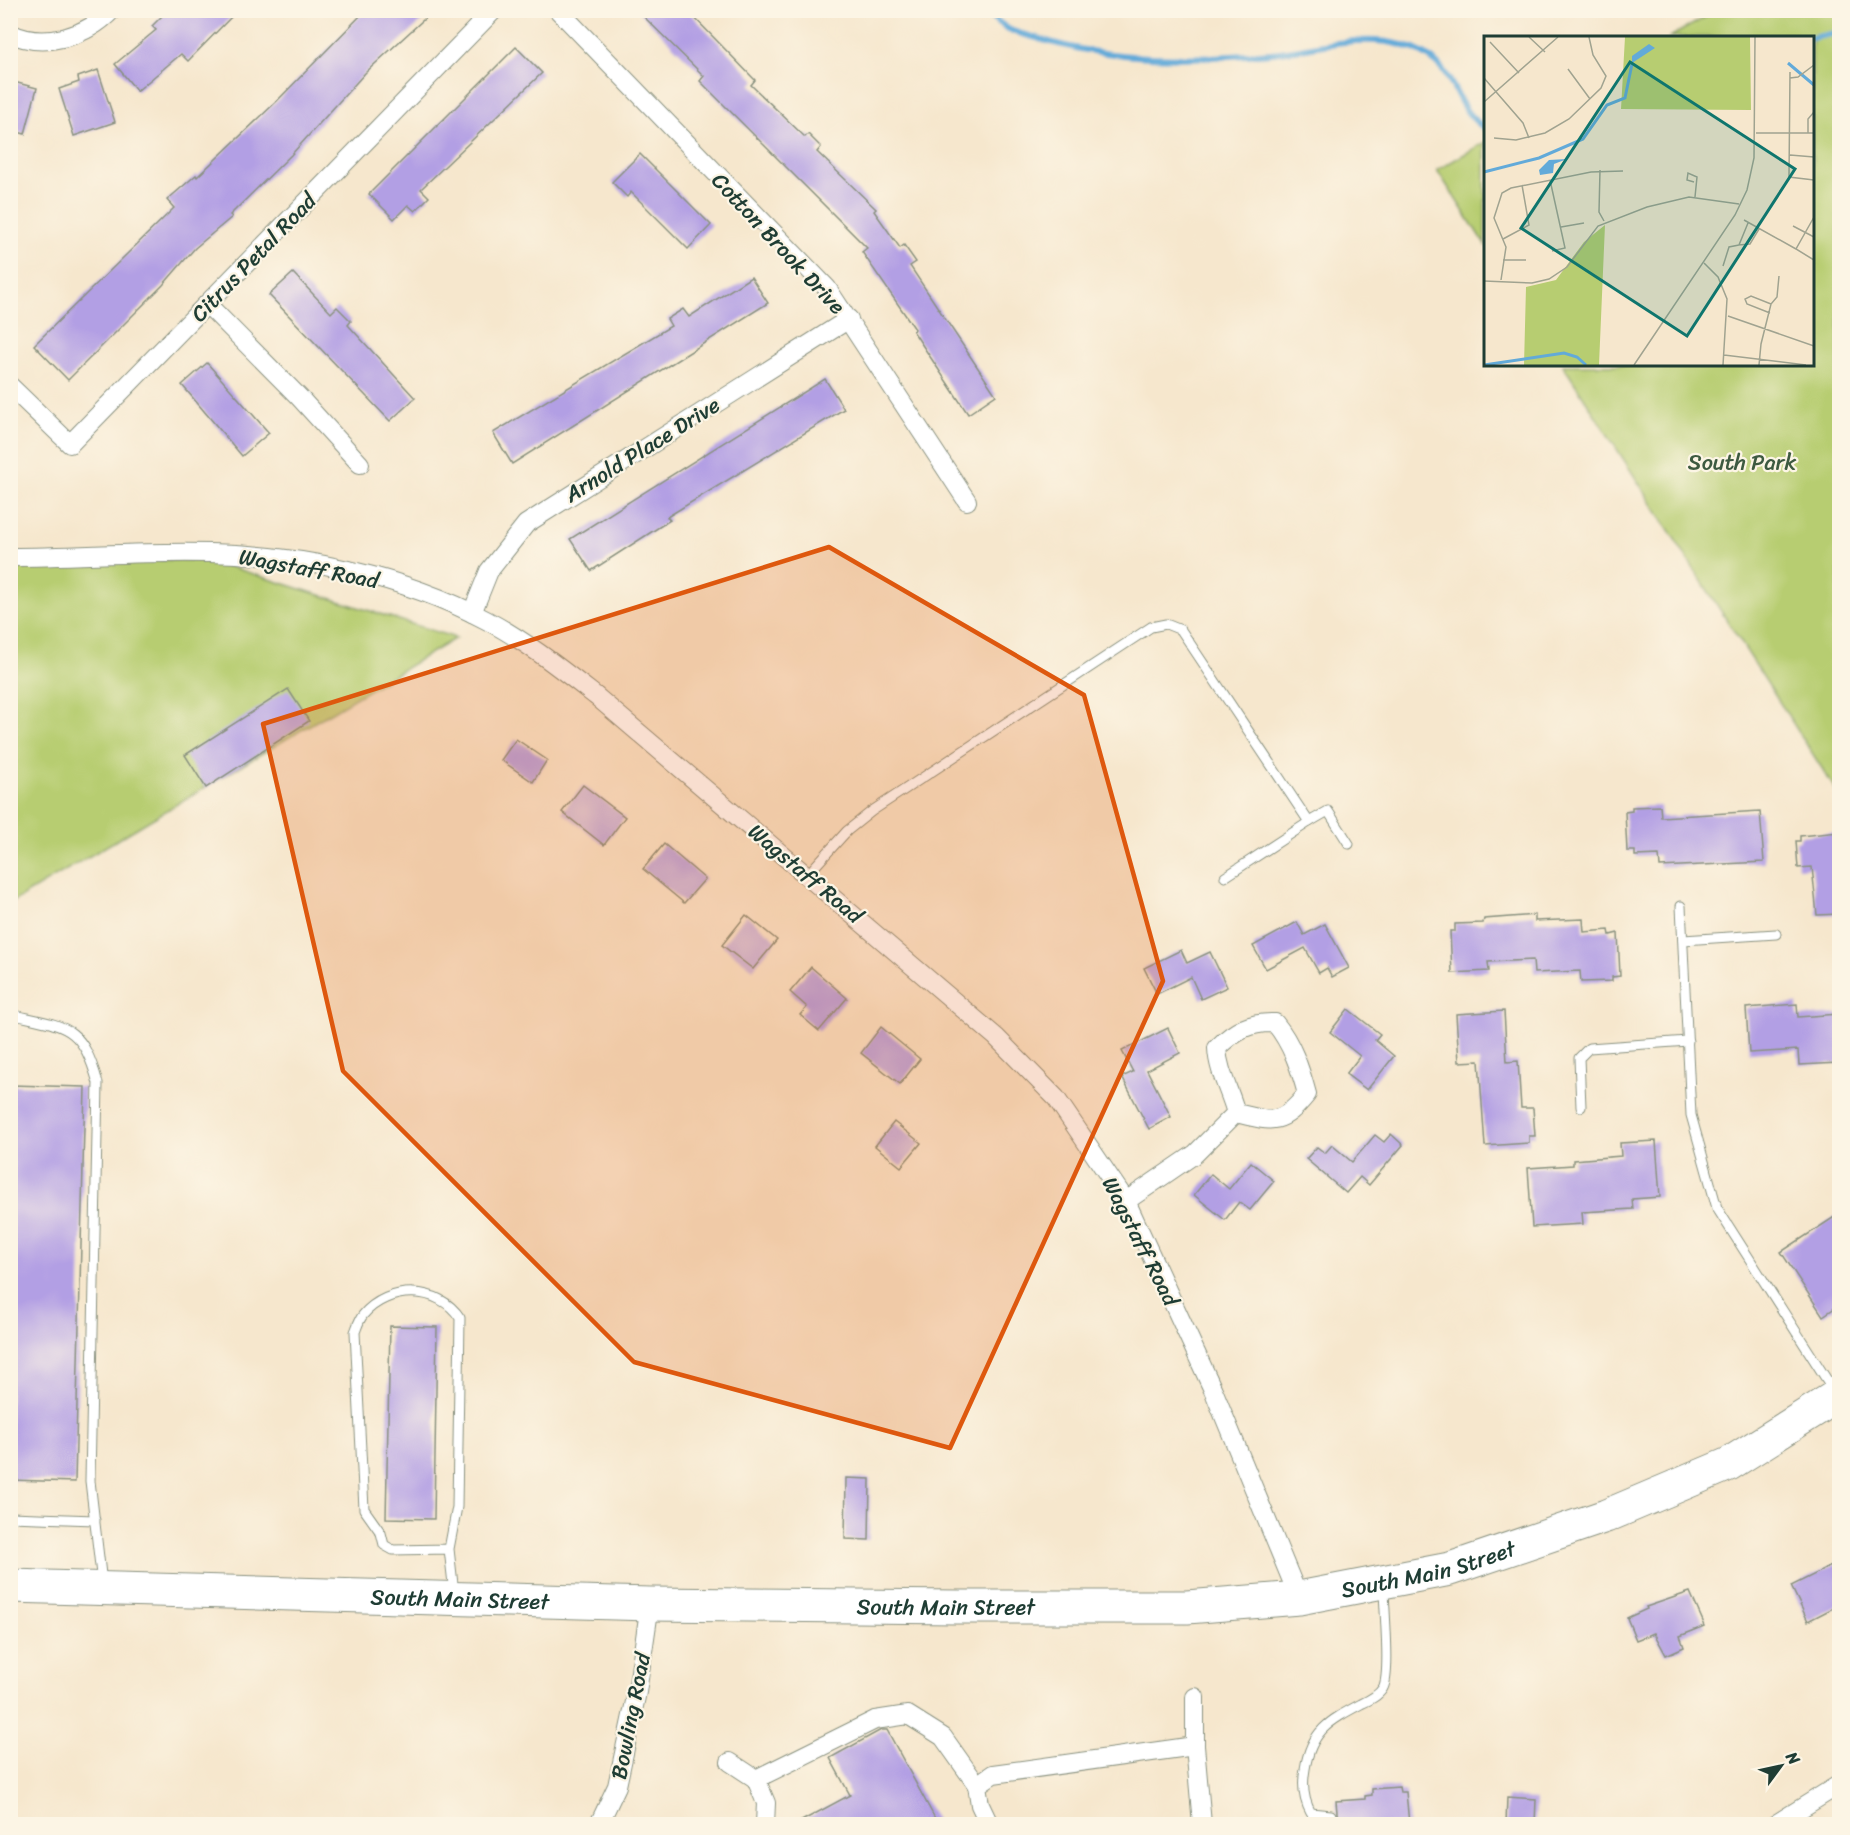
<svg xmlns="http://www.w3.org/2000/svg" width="1850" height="1835" font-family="Sriracha,sans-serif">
<rect width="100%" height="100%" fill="#fcf5e5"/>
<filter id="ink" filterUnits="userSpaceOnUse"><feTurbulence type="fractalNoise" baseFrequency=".0167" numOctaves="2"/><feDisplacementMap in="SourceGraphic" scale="12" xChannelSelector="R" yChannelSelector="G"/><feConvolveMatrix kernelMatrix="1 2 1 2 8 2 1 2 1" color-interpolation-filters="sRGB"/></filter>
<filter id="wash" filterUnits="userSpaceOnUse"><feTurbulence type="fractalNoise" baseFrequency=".008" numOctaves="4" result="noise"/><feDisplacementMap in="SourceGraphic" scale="24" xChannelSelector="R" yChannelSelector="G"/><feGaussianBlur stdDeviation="1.35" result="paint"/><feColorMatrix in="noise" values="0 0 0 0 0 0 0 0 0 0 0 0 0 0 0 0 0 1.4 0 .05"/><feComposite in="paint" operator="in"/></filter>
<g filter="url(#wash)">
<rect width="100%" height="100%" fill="#f6e7cd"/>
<g fill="#b7cd71" stroke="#6b8552" stroke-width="1.5">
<polygon points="1718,10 1839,11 1839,795 1563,365 1812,364 1812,38 1670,37"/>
<polygon points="1485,142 1485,245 1437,170"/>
<polygon points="11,560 209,560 456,638 11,903"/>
</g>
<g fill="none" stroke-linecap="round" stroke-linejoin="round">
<g stroke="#62aad9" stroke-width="6">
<path d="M984,10C992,17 1001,25 1010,30C1019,34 1031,36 1040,39C1114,62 1195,60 1271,53C1313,49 1360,33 1402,45C1464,63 1445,103 1486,129"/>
<polyline points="1812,38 1840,32"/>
</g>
</g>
<g id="blocks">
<g fill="#b29fe4">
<polygon points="168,10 238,10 188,61 181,54 137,91 115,64 156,30 152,26"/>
<polygon points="366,10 434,10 365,73 291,155 230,215 232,217 195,248 163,285 68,380 34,345 174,208 167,200 196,175 197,177 276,102"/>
<polygon points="637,10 687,10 755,80 751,85 805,137 808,134 821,147 817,152 876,209 874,211 900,248 904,245 916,262 910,266 996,395 968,414 913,331 915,329 862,252 867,248 700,81 704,76"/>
<polygon points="516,47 542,73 421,189 429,197 415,211 408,205 394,219 369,194"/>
<polygon points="98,70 115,122 74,136 59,89 79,82 78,77"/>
<polygon points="10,81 37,88 25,134 10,130"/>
<polygon points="640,154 711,225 688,249 631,192 627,197 612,182"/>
<polygon points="293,273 331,313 337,307 351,321 348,325 415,398 390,421 269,295"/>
<polygon points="751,277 768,303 512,464 493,433 671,326 667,319 683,309 689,317"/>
<polygon points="207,363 269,433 242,456 182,385"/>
<polygon points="825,379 844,409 667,517 670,520 591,571 570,539"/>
<polygon points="288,689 309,721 206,788 185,755"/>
<polygon points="516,739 547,760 533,782 501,760"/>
<polygon points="583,785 625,817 604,845 562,812"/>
<polygon points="1660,806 1661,817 1760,811 1764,862 1660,867 1659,855 1635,856 1635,851 1627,851 1625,812 1632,811 1632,807"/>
<polygon points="1839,832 1839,914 1817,915 1812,867 1798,868 1796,841 1800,841 1800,836"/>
<polygon points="664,844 705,879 684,903 643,869"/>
<polygon points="746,915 777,940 753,969 722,945"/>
<polygon points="1535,915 1535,921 1583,919 1584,932 1609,930 1610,935 1618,933 1620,976 1612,977 1612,981 1581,982 1580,971 1534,973 1533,960 1488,962 1489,971 1452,973 1450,931 1455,931 1455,924 1483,923 1484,919"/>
<polygon points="1297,922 1304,935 1325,924 1349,968 1332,977 1327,968 1319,973 1305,948 1266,969 1253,946"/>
<polygon points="1181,950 1187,963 1210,952 1227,987 1201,999 1191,977 1157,994 1144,968"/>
<polygon points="811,967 847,998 819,1031 800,1015 807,1007 790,992"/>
<polygon points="1797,1004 1798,1017 1839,1014 1839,1063 1799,1065 1798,1050 1749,1053 1746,1008"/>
<polygon points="1348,1009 1380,1034 1375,1040 1394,1056 1367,1090 1346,1074 1360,1056 1330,1032"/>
<polygon points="1504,1011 1507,1062 1518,1061 1521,1108 1533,1108 1535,1136 1529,1136 1529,1143 1485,1146 1479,1061 1459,1062 1456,1014"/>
<polygon points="881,1027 920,1059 900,1084 861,1053"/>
<polygon points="1168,1028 1180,1053 1147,1070 1171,1117 1149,1129 1122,1077 1133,1072 1122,1051"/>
<polygon points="10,1085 85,1087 75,1482 10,1480"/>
<polygon points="894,1122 921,1143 901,1167 875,1146"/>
<polygon points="1391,1134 1403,1145 1369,1185 1360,1177 1346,1193 1306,1159 1317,1147 1325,1153 1332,1145 1352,1162 1375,1135 1384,1142"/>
<polygon points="1656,1141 1660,1197 1632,1199 1633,1209 1582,1212 1583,1224 1532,1227 1528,1168 1573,1165 1573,1160 1621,1156 1620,1143"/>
<polygon points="1251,1162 1274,1181 1250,1210 1239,1202 1225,1220 1194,1195 1211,1174 1229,1189"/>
<polygon points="1839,1214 1839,1305 1823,1316 1781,1252"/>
<polygon points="390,1326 437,1327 434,1519 386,1518"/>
<polygon points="846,1478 870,1479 869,1540 845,1539"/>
<polygon points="1839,1562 1839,1605 1808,1621 1791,1586"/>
<polygon points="1690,1592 1705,1626 1680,1636 1684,1647 1666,1655 1654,1633 1636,1640 1627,1618 1647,1609 1646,1607"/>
<polygon points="881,1730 887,1730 938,1824 796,1824 850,1795 830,1758"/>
<polygon points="1399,1787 1400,1792 1406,1792 1409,1824 1338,1824 1336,1801 1365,1799 1365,1796 1372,1795 1372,1789"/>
<polygon points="1507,1797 1536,1799 1535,1824 1506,1824"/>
</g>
</g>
</g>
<g filter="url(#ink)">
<use href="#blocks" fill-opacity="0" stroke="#8a9280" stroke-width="1.5"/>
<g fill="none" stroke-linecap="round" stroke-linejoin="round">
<g stroke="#8a9280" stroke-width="11">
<g id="lane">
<polyline points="1309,822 1328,811 1349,844"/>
<polyline points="808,874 847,831 872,811 1151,627 1166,624 1181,630 1309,822 1225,877"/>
<polyline points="1681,906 1691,1115 1717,1208 1834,1391"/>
<polyline points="1683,940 1776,934"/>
<path d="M10,1014C66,1027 81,1023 98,1083L90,1481L102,1583"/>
<polyline points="1581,1107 1579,1058 1589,1048 1688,1041"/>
<polyline points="10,1517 95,1520"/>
<path d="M449,1549L393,1550L384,1545L381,1533L364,1509L355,1332C357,1327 359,1320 363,1315C388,1285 439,1285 460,1318L457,1507L449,1549L454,1593"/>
<path d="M1331,1815L1311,1813C1303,1799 1302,1785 1305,1769C1311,1731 1329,1721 1361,1704C1370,1700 1378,1696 1383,1688C1391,1673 1384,1609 1384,1587"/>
</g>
</g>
<g stroke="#8a9280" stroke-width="20">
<g id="street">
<polyline points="558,10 827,288 967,501"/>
<path d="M10,33C44,50 87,36 112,10"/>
<polyline points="207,304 299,397 360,464"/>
<polyline points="10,386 70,444 494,10"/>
<path d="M10,557C77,557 143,551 210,553C303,555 403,576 486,620C526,641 561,669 597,697L996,1037L1056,1098L1126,1201L1214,1392L1299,1598"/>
<polyline points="472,613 489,571 526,524 849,319"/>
<path d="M1126,1201L1195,1154L1236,1113C1273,1122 1281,1126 1307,1094C1300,1068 1292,1044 1275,1023C1250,1022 1235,1030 1217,1048C1218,1071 1230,1091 1236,1113"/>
<polyline points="1195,1697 1195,1746 1202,1824"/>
<polyline points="730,1762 756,1779 875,1720 908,1715 943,1737 977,1785"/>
<polyline points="756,1779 766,1803 765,1824"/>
<polyline points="599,1824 617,1786 637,1692 650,1604"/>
<polyline points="989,1824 980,1805 977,1785 993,1774 1195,1746"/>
<polyline points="1776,1824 1840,1784"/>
</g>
</g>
<g stroke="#8a9280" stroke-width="35">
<g id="highway">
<path id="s1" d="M10,1586L650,1604L957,1607H1187L1299,1598L1450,1569L1606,1516L1729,1464L1840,1394"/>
</g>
</g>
<use href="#lane" stroke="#fff" stroke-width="9"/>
<use href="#street" stroke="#fff" stroke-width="18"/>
<use href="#highway" stroke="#fff" stroke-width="33"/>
</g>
</g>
<path fill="#de580e" fill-opacity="0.2" stroke="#de580e" stroke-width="4.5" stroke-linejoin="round" d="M829,547L1084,695L1163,981L950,1448L634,1362L343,1071L263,724Z"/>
<g text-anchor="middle" stroke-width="4.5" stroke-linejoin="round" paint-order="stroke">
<g font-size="22" fill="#1f3d34" stroke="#fcf5e5">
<text transform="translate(779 243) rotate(47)" y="8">Cotton Brook Drive</text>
<text transform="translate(253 257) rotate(-46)" y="8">Citrus Petal Road</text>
<text transform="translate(642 449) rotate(-32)" y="8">Arnold Place Drive</text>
<text transform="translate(309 568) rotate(10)" y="8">Wagstaff Road</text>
<text transform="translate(806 873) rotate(40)" y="8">Wagstaff Road</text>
<text transform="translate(1141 1241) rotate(63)" y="8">Wagstaff Road</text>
<text dy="8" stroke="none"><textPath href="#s1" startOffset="1422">South Main Street</textPath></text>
<text dy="8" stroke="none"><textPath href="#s1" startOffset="450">South Main Street</textPath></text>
<text dy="8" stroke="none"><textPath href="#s1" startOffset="936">South Main Street</textPath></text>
<text transform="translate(630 1716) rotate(-79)" y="8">Bowling Road</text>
</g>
<g font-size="22" fill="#3d5a40" stroke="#fcf5e5">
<text x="1742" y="470">South Park</text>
</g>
</g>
<g transform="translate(1484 36)">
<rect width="330" height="330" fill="#f6e7cd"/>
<path d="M141,1H266L267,74L137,73ZM121,189L115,329H40L42,251L72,244L100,206Z" fill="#b7cd71"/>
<path d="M165,8L171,12L148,27V20ZM83,123L70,128L69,137L56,139L55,134L65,124Z" fill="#62aad9"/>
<path fill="none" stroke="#62aad9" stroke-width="3" d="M304,27L330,49M0,136L55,122L99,103L123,69L141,62L148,28M0,329L80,317L93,321L102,329"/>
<path fill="none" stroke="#a0a390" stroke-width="1.5" d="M45,1L61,16M6,6L35,37M84,33L106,63M306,36L305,141L330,144M0,42L39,87L45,102M306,42L314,41L330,29M0,66L74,1M272,97H330M324,97V83L330,76M10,102L32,104L61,97L85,83L117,52L122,40L109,19L105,1M306,119L330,121M116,134L115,176L120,185M66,144L81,212L68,215M210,146L203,144L204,137L213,141L211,161M330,181L312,213L330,224M260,184L312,213M264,187L255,209L266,208L275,193M309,190L330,201M77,191L100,187M19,203L45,189L38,149M19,224H42M220,227L234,241L243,263L239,329M239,230L245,211L255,209M17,244L22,211L10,182L18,157L27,152L107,136L139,135M0,245L48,247L65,243L83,231L114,190L163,171L205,161L255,168M286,277L263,268L261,263L267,260L287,268M244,280L330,310M240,319L322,329M150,329L251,179L263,154L270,122L271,1M275,329L277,308L287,268L293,261L295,240"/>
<path fill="#0f766e" fill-opacity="0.15" stroke="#0f766e" stroke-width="3" d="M146,26L311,133L203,300L37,192Z"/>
<rect width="330" height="330" fill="none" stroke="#1f3d34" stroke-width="3"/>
</g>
<rect width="1850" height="1835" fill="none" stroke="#fcf5e5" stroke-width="36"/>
<g transform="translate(1781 1766) rotate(57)" stroke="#fcf5e5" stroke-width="4.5" paint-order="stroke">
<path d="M0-4.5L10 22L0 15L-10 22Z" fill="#1f3d34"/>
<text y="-9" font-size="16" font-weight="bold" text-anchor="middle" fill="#1f3d34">N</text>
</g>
</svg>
